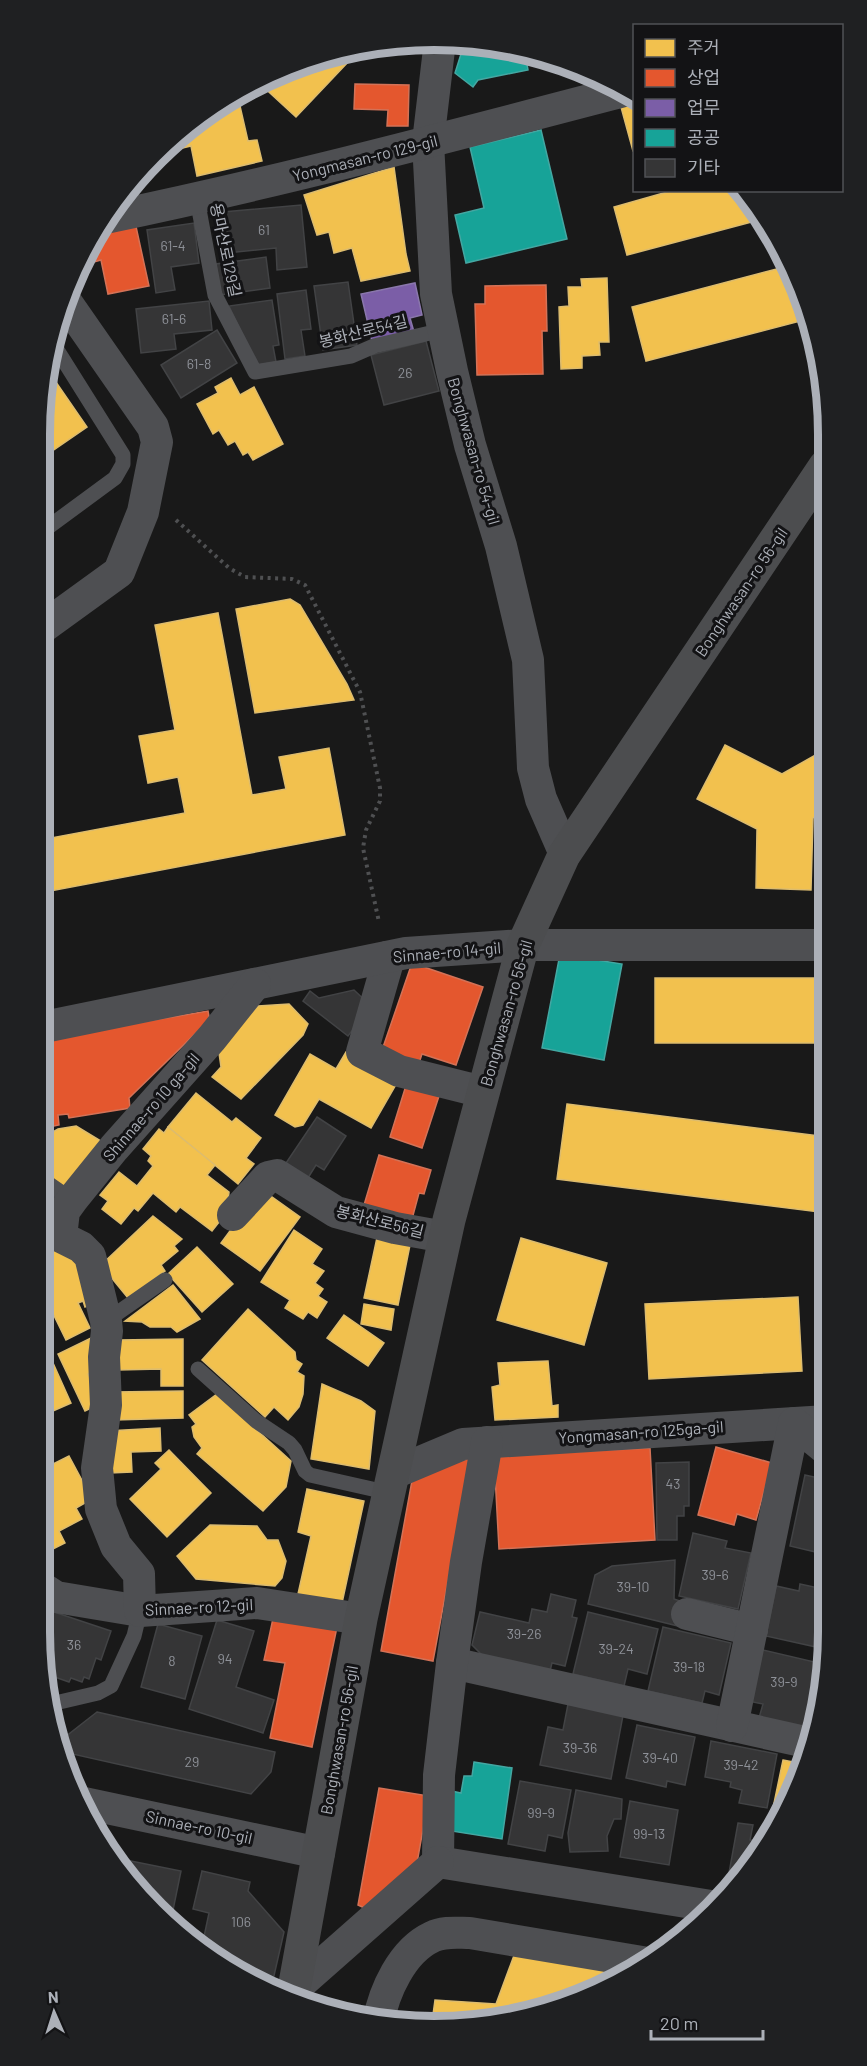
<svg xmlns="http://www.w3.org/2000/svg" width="867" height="2066" font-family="Barlow,'Noto Sans KR',sans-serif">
<rect width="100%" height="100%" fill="#191919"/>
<g fill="#f2c14e" stroke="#ddbc6e" stroke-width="1.5">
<polygon points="338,51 349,61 296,117 257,81"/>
<polygon points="551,58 560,60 572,66 554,70"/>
<polygon points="237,93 248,141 257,140 262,161 197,176 191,146 178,149 176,137 193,121"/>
<polygon points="634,104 634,151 633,151 621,107"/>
<polygon points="394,167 406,254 410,271 361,281 352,248 334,253 329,232 317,235 304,195"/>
<polygon points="674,190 741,190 759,220 627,255 614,207"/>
<polygon points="788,266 798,282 808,319 646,361 632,307"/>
<polygon points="607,278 609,342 599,342 600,355 582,356 582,368 561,369 559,307 569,306 568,287 582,287 581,279"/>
<polygon points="49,372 87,427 39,460 39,434"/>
<polygon points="231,378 240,395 254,387 283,444 253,460 248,452 243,455 235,441 228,445 219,430 213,434 197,404 218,393 215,387"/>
<polygon points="290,599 300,605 347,684 354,700 255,713 236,609"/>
<polygon points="218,613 252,795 286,789 279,757 329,748 345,835 50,891 53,909 39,911 39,852 42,852 40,840 185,813 178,777 148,783 139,736 175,730 155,625"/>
<polygon points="725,745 782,774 826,749 826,811 813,818 811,890 756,888 757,829 697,799"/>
<rect x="655" y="978" width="171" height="65"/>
<polygon points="289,1004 308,1024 303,1035 241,1099 212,1077 221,1067 218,1046 258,1006"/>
<polygon points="346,1052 398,1081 371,1128 319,1099 303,1125 295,1127 275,1115 310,1054 336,1069"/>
<polygon points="196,1093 232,1122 236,1118 261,1138 246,1158 254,1164 238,1184 168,1127"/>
<polygon points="567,1104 827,1137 827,1213 557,1179"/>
<polygon points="76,1126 109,1146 72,1195 39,1172 39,1140 58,1129"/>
<polygon points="168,1127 215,1165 207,1175 229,1192 227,1212 212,1231 180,1207 176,1212 153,1193 138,1211 134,1208 121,1224 102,1209 108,1201 100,1195 119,1172 137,1186 153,1166 148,1161 151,1156 143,1149 159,1129 164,1133"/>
<polygon points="39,1189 55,1202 39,1222"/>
<polygon points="261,1189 300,1217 260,1271 221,1243"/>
<polygon points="153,1216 182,1239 174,1246 178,1251 161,1265 165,1271 128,1298 101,1265"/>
<polygon points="294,1230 322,1249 312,1264 324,1271 315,1283 323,1289 318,1296 327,1302 317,1318 308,1312 303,1319 285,1308 290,1300 261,1282"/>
<polygon points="378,1233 411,1240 398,1305 364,1298"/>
<polygon points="521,1238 607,1263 584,1345 497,1320"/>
<polygon points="64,1243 99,1301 85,1307 83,1301 78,1303 90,1328 66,1340 39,1285 39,1255"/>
<polygon points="197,1247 233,1284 202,1312 168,1274"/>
<polygon points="173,1285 200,1319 177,1332 171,1327 150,1327 142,1322 125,1321"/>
<polygon points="39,1295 49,1315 39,1320"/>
<polygon points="798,1297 802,1371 649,1379 645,1304"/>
<polygon points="364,1304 394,1309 391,1330 361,1324"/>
<polygon points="248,1309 295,1352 296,1360 302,1364 297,1372 304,1376 303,1394 299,1407 288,1420 274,1407 265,1417 202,1360"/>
<polygon points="344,1315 384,1343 368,1366 327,1338"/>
<polygon points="39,1320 52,1346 39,1352"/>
<polygon points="91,1338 104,1366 88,1374 102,1403 85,1411 58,1354"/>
<polygon points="183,1339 183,1386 161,1386 161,1369 118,1370 118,1340"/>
<polygon points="49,1354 71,1403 46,1414 52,1427 39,1433 39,1359"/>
<polygon points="548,1361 552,1406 558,1405 558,1417 495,1420 492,1387 500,1385 498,1363"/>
<polygon points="322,1384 361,1401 375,1411 369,1469 311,1459"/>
<polygon points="183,1391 183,1418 115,1420 114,1392"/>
<polygon points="217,1394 291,1461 286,1487 263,1511 197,1454 202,1448 194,1437 192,1427 196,1424 189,1415"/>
<polygon points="160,1428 161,1451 131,1452 132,1472 110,1473 107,1431"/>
<polygon points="169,1450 211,1493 167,1537 130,1499 161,1469 155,1463"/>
<polygon points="69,1456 92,1499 76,1508 82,1519 59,1531 65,1543 39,1556 39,1471"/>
<polygon points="307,1489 364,1501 342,1603 298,1594 311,1536 298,1532"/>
<polygon points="210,1525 257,1526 267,1540 278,1540 286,1561 282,1578 275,1586 196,1579 177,1556"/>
<polygon points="783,1760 804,1764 780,1810 773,1808"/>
<polygon points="516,1950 631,1972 585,1997 521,2016 506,2013 505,2020 432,2022 435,2000 496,2004"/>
</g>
<g fill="#e4572e" stroke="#d37257" stroke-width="1.5">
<polygon points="355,84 409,85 408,126 387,126 388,110 354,109"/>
<polygon points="135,222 149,286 108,294 101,260 90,263 86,248 96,230"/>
<polygon points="546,285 547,331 542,331 543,374 477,375 475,304 485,304 485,286"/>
<polygon points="412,963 483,987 456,1065 422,1054 418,1066 381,1053"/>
<polygon points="208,1011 211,1028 199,1030 129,1098 130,1108 69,1118 68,1114 58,1115 59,1125 39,1129 39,1039"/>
<polygon points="408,1079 441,1090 422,1148 390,1137"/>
<polygon points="379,1155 431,1170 424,1194 419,1193 412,1219 364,1205"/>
<polygon points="716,1447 772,1463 756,1520 737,1514 734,1525 698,1515"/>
<polygon points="650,1448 655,1540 499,1549 494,1456"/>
<polygon points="471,1458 433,1661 381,1651 413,1475"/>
<polygon points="274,1614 337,1627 312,1747 270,1738 285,1663 264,1660"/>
<polygon points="379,1788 429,1796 417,1863 371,1911 358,1905"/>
</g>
<polygon fill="#7b5ea7" stroke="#8a77ac" stroke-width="1.5" points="415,283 422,315 410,318 414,332 372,341 361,294"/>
<g fill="#17a398" stroke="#44a7a2" stroke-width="1.5">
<polygon points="457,41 485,42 525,52 528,70 478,80 473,87 455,73 461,54"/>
<polygon points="541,130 567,239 466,263 455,215 484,208 470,147"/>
<polygon points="560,954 622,964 604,1060 542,1048"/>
<polygon points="474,1762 512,1768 502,1839 445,1830 451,1791 461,1793 464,1776 472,1776"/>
</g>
<g fill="#353536" stroke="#424345" stroke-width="1.5">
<polygon points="301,205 307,267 277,270 276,248 227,253 223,212"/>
<polygon points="194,223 199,263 171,267 175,290 156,293 147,230"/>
<polygon points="266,257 270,288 220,295 216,264"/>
<polygon points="348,282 357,345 323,350 314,286"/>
<polygon points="306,290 311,329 301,330 305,356 285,359 277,294"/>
<polygon points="272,300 279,345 273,346 276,362 257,365 229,306"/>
<polygon points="209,301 212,330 174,334 176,349 141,353 136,309"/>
<polygon points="217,330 237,363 181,398 161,365"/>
<polygon points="426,341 439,391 384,405 371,355"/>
<polygon points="354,990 371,1006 348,1036 303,1001 310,991 319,998"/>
<polygon points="317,1117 346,1136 324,1170 316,1165 308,1178 286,1163"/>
<polygon points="689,1462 689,1506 684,1506 684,1516 677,1516 677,1540 657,1540 656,1463"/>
<polygon points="805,1475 828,1480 828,1555 790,1546"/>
<polygon points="693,1533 727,1541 725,1548 751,1553 738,1609 679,1596"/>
<polygon points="675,1560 674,1599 683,1602 678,1626 588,1604 595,1575 612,1566"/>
<polygon points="800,1584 828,1590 828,1632 825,1649 766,1636 776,1586 799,1591"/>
<polygon points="551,1594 576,1600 572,1617 577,1618 565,1666 552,1663 550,1671 482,1655 472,1645 480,1612 529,1623 532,1609 547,1612"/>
<polygon points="39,1607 111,1631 101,1660 96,1658 89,1679 84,1677 82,1682 71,1678 69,1682 46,1674 39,1632"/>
<polygon points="588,1612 658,1629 647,1674 628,1669 624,1686 573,1674"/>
<polygon points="217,1620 254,1631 236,1687 274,1700 263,1733 189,1709"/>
<polygon points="158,1624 202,1636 185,1699 141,1687"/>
<polygon points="663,1627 731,1643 719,1695 705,1691 702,1703 648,1691"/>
<polygon points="755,1648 823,1664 812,1730 759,1718 763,1704 743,1700"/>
<polygon points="569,1699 624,1710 611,1779 540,1765 548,1727 563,1730"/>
<polygon points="97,1712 275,1752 271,1772 251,1794 59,1751 60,1741"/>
<polygon points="637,1725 695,1737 685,1785 667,1781 666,1787 626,1778"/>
<polygon points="711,1741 777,1754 767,1808 739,1803 742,1790 730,1787 731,1782 705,1777"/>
<polygon points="520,1781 571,1790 562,1838 548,1835 545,1851 508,1844"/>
<polygon points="576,1790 622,1799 621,1819 614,1819 607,1836 608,1851 570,1852 568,1833"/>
<polygon points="630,1801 678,1810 669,1865 620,1857"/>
<polygon points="738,1823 753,1825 750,1840 763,1842 743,1876 729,1873"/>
<polygon points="111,1857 181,1871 171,1920 137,1892"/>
<polygon points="202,1871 250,1882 248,1891 284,1932 273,1980 232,1971 224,1964 225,1962 220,1961 208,1951 209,1949 202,1946 209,1913 193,1909"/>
</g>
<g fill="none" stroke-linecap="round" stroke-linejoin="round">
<polyline stroke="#4f5052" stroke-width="4" stroke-dasharray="3 4.5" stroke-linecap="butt" points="176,520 229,568 245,577 292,579 305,585 360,692 380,788 380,801 366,830 363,848 379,922"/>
<g stroke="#4e4f52" stroke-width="15">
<polyline points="197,199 215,295 255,372 351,356 374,346 443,330"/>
<polyline points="39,534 115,478 123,464 123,455 54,345"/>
<polyline points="39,1177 72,1200"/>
<polyline points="106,1321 165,1280"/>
<polyline points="198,1369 256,1421 289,1443 295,1450 305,1471 310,1475 390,1493"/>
<polyline points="51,1704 98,1693 111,1686 134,1636 140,1611"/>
</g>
<g stroke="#4e4f52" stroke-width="32">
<polyline points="440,41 428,142 436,294 452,371 470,445 501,546 528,660 533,768 541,799 565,854"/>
<path d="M105,218C279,182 452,136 624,91"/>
<polyline points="39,630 119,572 143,512 157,442 153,427 64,299"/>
<polyline points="387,957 387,965 362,1052 399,1071 483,1092"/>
<polyline points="39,1028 406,953 523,945 826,945"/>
<polyline points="233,1215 268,1177 277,1175 336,1212 395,1228 445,1237"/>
<polyline points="394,1473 463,1444 827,1421"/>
<polyline points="39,1586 56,1597 140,1611 257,1603 361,1619"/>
<polyline points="140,1611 139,1574 116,1546 101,1509 97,1468 106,1405 104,1357 107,1331 106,1321 90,1256 81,1247 61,1237 64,1211 72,1200 114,1148 212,1038 255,984"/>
<polyline points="687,1614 752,1630"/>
<polyline points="452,1663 810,1743"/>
<polyline points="732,1726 794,1423 828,1451"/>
<polyline points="79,1802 319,1853"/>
<polyline points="438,1862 439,1775 452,1663 466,1562 487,1442"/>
<polyline points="438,1862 711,1906"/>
<polyline points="294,1989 438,1862"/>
<path d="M378,2023C384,1991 402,1951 432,1937C444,1931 457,1933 470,1933L648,1963"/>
</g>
<polyline stroke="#4c4d4f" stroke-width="33" points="292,2000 361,1619 449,1220 523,945 564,855 825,466"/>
</g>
<g text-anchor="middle" stroke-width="6" stroke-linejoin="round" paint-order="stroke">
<g font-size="14" fill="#8e9198">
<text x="264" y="235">61</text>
<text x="173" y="251">61-4</text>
<text x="174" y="324">61-6</text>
<text x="199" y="369">61-8</text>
<text x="405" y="378">26</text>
<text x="673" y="1489">43</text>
<text x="715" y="1580">39-6</text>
<text x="633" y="1592">39-10</text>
<text x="524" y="1639">39-26</text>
<text x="74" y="1650">36</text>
<text x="616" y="1654">39-24</text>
<text x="225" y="1664">94</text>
<text x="172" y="1666">8</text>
<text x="689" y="1672">39-18</text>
<text x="784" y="1687">39-9</text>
<text x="580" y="1753">39-36</text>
<text x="660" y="1763">39-40</text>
<text x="192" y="1767">29</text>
<text x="741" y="1770">39-42</text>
<text x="541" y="1818">99-9</text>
<text x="649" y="1839">99-13</text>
<text x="241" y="1927">106</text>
</g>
<g font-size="16" fill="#acb0b8" stroke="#131315">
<text transform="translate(365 158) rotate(-14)" y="6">Yongmasan-ro 129-gil</text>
<text transform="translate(226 250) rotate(78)" y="6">용마산로129길</text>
<text transform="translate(363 331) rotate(-14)" y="6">봉화산로54길</text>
<text transform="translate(474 451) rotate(74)" y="6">Bonghwasan-ro 54-gil</text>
<text transform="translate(741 592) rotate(-56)" y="6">Bonghwasan-ro 56-gil</text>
<text transform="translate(447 952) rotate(-5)" y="6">Sinnae-ro 14-gil</text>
<text transform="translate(506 1013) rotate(-74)" y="6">Bonghwasan-ro 56-gil</text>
<text transform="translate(151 1107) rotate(-49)" y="6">Shinnae-ro 10 ga-gil</text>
<text transform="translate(380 1221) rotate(14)" y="6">봉화산로56길</text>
<text transform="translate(641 1432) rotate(-4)" y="6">Yongmasan-ro 125ga-gil</text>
<text transform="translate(199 1607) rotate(-3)" y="6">Sinnae-ro 12-gil</text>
<text transform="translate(339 1740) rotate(-80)" y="6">Bonghwasan-ro 56-gil</text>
<text transform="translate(199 1827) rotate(12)" y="6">Sinnae-ro 10-gil</text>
</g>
</g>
<path d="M0 0H867V2066H0ZM434 50H434A384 384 0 0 1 818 434V1632A384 384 0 0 1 434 2016H434A384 384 0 0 1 50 1632V434A384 384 0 0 1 434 50Z" fill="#1f2022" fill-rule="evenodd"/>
<path fill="none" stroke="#acb0b8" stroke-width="8" d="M434 50H434A384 384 0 0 1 818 434V1632A384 384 0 0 1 434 2016H434A384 384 0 0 1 50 1632V434A384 384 0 0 1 434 50Z"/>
<rect x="633" y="24" width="210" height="168" fill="#131315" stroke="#505256" stroke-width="1.5"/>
<rect x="645" y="39" width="30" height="18" fill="#f2c14e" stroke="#505256" stroke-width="1.5"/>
<text x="687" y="54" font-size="18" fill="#acb0b8">주거</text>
<rect x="645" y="69" width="30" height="18" fill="#e4572e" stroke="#505256" stroke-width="1.5"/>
<text x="687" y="84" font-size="18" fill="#acb0b8">상업</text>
<rect x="645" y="99" width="30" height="18" fill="#7b5ea7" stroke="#505256" stroke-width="1.5"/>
<text x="687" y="114" font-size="18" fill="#acb0b8">업무</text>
<rect x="645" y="129" width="30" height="18" fill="#17a398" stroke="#505256" stroke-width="1.5"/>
<text x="687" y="144" font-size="18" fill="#acb0b8">공공</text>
<rect x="645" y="159" width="30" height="18" fill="#353536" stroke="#505256" stroke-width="1.5"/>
<text x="687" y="174" font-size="18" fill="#acb0b8">기타</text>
<g transform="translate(54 2012) rotate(357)" stroke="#131315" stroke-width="4.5" paint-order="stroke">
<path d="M0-4.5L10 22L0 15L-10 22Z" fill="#acb0b8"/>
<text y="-9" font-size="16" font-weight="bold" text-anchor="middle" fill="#acb0b8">N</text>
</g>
<path d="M651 2030v9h112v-9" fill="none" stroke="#acb0b8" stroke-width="3"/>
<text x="660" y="2030" font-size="18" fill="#acb0b8" stroke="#131315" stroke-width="4.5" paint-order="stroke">20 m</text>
</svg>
